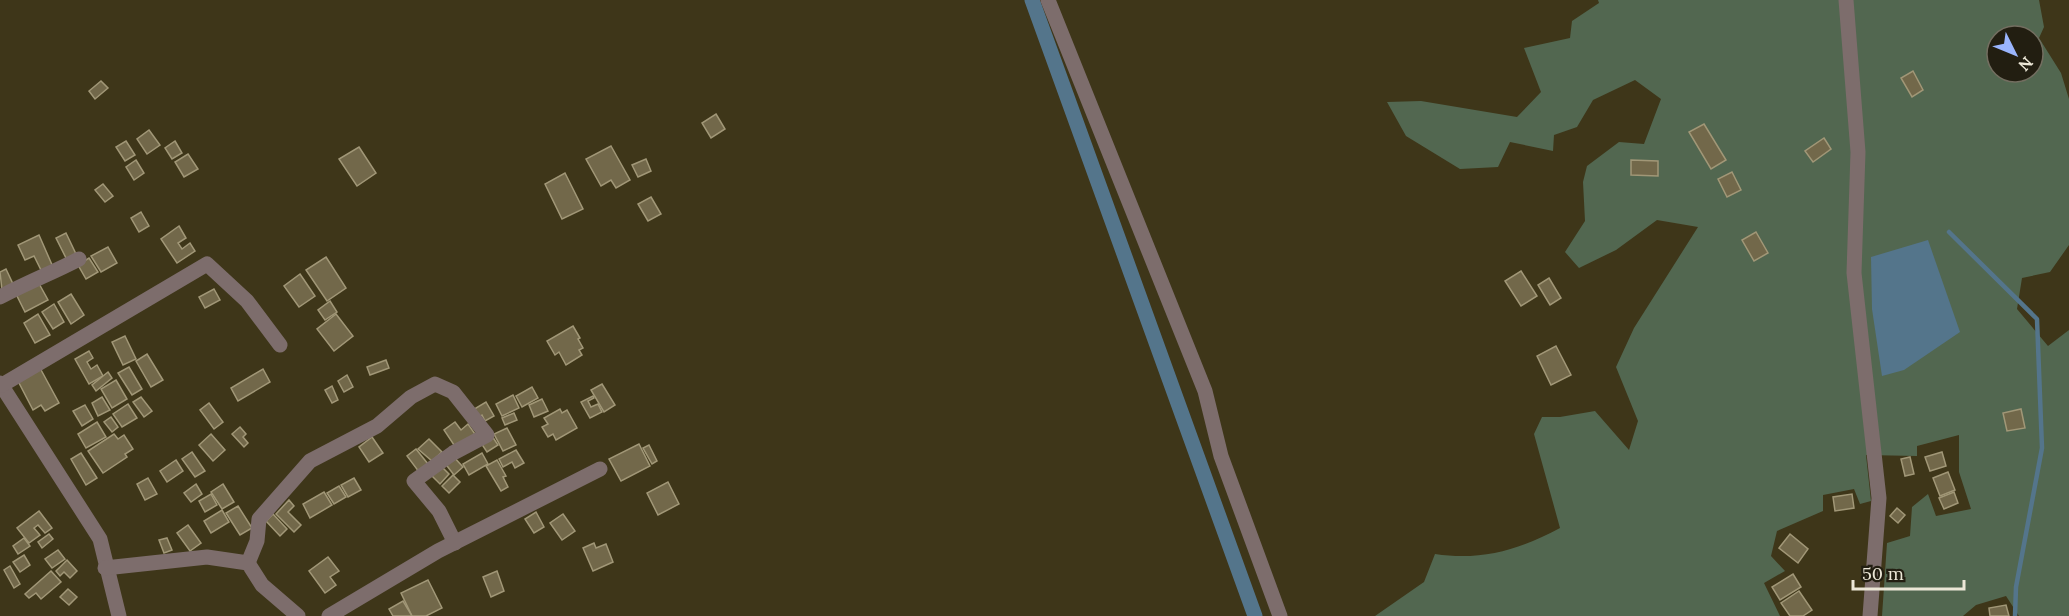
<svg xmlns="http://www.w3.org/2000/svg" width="2069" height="616" font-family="Lora,serif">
<rect width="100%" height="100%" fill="#3e3619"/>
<path fill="#526750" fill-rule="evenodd" d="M1598,0H2039L2044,27L2039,38L2061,73L2069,99V245L2050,272L2022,278L2017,309L2048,346L2069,330V616H2019L2006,596L1976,605L1963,616H1882L1887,543L1910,536L1912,507L1928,494L1936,516L1971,509L1959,472V435L1917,446V456L1866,455L1871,501L1860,504L1854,489L1823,495V511L1777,531L1771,556L1785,571L1764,583L1780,616H1375L1424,582L1435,554C1481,561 1519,550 1560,528L1534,434L1542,417H1560L1595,411L1629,450L1638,421L1616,367L1634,328L1698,227L1657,220L1616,250L1579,268L1565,252L1585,221L1583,182L1587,166L1619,142L1644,144L1661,99L1635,80L1593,100L1577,127L1554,135L1553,151L1510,142L1498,167L1460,169L1406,136L1387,102L1421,101L1517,117L1541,92L1524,48L1570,38L1572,21L1599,3ZM1997,36H2033V72H1997ZM1704,124L1725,160L1689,133ZM1631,161H1658V175H1631Z"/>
<polygon fill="#54758b" points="1928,240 1960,332 1904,370 1882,376 1872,309 1871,257"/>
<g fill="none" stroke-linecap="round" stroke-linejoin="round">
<polyline stroke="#54758b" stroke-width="4.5" points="1949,232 2037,319 2042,448 2016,587 2015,616"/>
<polyline stroke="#54758b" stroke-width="15" points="1032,0 1255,616"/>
</g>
<g fill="#72684a" stroke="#a19777" stroke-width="1.5">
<polygon points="1913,71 1923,90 1912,97 1901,78"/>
<polygon points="101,81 108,88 95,99 89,91"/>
<polygon points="716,114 725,129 711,138 702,123"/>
<polygon points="1704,124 1726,160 1711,169 1689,132"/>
<polygon points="149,130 160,145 147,154 137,139"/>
<polygon points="1824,138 1831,149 1813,162 1805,151"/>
<polygon points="126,141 135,155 125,161 116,147"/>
<polygon points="175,141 182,153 172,159 165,148"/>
<polygon points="611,146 630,180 616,188 611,180 601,186 586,159"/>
<polygon points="359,147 376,173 357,186 339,159"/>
<polygon points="188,154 198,169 184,177 175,162"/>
<polygon points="646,159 651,171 638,177 632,165"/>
<polygon points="136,160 144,173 134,180 126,167"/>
<polygon points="1631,160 1658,161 1658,176 1631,175"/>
<polygon points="1732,172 1741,190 1727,197 1718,179"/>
<polygon points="565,173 583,209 562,219 545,184"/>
<polygon points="103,184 113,196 105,202 95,190"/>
<polygon points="651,197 661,214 648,221 638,204"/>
<polygon points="141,212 149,226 139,232 131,218"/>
<polygon points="179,226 186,238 178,243 182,249 190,243 195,251 177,263 161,239"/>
<polygon points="1756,232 1768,253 1754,261 1742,240"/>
<polygon points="66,233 77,256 67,260 56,238"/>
<polygon points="39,235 53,267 42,272 34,256 25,260 18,245"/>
<polygon points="108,247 117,263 101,272 91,256"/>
<polygon points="326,257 346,288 327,301 306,270"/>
<polygon points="89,258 98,272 86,279 78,265"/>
<polygon points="6,269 13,284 2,290 0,272"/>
<polygon points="1521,271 1537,296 1521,306 1505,281"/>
<polygon points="300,274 315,296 299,307 284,286"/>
<polygon points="1549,278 1561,298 1550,305 1538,285"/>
<polygon points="37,280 48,300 25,312 15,292"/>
<polygon points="214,289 220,300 205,308 199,297"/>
<polygon points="71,294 84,315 71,324 58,302"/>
<polygon points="330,301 337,312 325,320 318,310"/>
<polygon points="54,304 64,322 53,329 42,312"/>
<polygon points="38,314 50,335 35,343 24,323"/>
<polygon points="336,314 353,336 334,351 317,329"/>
<polygon points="573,326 580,338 578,339 583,348 579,350 582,355 566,365 559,352 555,355 547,341"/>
<polygon points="125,336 136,359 123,365 112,342"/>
<polygon points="1556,346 1571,375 1551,385 1537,356"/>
<polygon points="89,351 93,358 87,362 91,369 97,365 103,376 89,384 75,359"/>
<polygon points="147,354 163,380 151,387 136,361"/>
<polygon points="386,360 389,368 370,375 367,367"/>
<polygon points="129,367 142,389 132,395 118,373"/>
<polygon points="40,368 59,403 45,411 41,405 33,410 18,381"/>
<polygon points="263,369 270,382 238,401 231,388"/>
<polygon points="108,372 112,378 96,391 92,385"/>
<polygon points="347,375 353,387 344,392 338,381"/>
<polygon points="116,380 127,399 112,408 101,389"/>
<polygon points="602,384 615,405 604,412 591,390"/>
<polygon points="332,386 338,400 332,403 325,390"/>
<polygon points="532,387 538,398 522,407 516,396"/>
<polygon points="513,395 519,408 502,416 496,404"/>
<polygon points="593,396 594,398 588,401 591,407 598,404 602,412 590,418 581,402"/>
<polygon points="102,397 110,410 98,416 92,403"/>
<polygon points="141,397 152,411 144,417 133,402"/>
<polygon points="542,399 548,411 534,417 529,405"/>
<polygon points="486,402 494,416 485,421 482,415 476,419 471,411"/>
<polygon points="209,403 223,422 214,429 200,410"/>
<polygon points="128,404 137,418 122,427 113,414"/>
<polygon points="85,405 93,419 82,426 73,411"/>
<polygon points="560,409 562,413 567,410 577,428 556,440 553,434 548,437 542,427 548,424 544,418"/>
<polygon points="2021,409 2025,428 2007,431 2003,413"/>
<polygon points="514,413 517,420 505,425 502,418"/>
<polygon points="111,417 118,427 112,432 104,422"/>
<polygon points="97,422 106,437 86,448 78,434"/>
<polygon points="455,422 461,430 468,424 475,434 456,448 444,430"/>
<polygon points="240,427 246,434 243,437 248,443 244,447 232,434"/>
<polygon points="507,428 516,445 503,451 494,434"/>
<polygon points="114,434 118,439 124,435 133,449 125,454 127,457 103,473 88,451"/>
<polygon points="211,434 225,450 213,461 199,445"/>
<polygon points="492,436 498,445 487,452 481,443"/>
<polygon points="372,437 383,453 369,462 359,447"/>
<polygon points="429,439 442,452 432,461 418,449"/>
<polygon points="639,444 650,466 621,481 609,459"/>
<polygon points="649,445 657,461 652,464 643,448"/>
<polygon points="416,449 428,464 419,472 407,456"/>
<polygon points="516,450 524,463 515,468 512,462 503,467 499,459"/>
<polygon points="192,452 205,471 195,477 182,459"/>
<polygon points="1942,452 1946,466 1930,471 1925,457"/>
<polygon points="81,453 97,478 86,485 71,459"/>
<polygon points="482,453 488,464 469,475 463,464"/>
<polygon points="452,455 463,467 454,475 444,462"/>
<polygon points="1910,457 1914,474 1905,476 1901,459"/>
<polygon points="176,460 183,471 167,482 160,471"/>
<polygon points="497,460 506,476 503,477 508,487 501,491 486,466"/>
<polygon points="439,464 449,474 440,484 430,474"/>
<polygon points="1948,472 1955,490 1940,496 1933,478"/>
<polygon points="453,475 460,482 449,493 442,486"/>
<polygon points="148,478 157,494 145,500 137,484"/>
<polygon points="354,478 361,490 348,497 341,485"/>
<polygon points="668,482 679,504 658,515 647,493"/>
<polygon points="196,484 202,494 191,502 184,493"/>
<polygon points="223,484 234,502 222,509 211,492"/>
<polygon points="339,486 346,497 334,504 327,493"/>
<polygon points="324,492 332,505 310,518 303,504"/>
<polygon points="1954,492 1958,503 1944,509 1939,498"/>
<polygon points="211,494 217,505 205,512 199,501"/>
<polygon points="1852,494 1854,508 1835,511 1833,497"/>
<polygon points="289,500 294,506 288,512 301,525 294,532 276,514"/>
<polygon points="238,506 252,528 240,535 226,513"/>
<polygon points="1897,508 1905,515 1898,523 1890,516"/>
<polygon points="222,510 229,522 211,533 204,521"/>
<polygon points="39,511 52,528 45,533 38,525 34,528 40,535 29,543 17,528"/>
<polygon points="536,512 544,527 534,533 525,519"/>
<polygon points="273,514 287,529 280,536 266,521"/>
<polygon points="563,514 575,531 562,540 550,523"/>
<polygon points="188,525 201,543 190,551 177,533"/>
<polygon points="49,534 53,539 42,548 38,542"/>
<polygon points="1790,534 1808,549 1798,563 1779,548"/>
<polygon points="24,538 30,546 18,554 13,546"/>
<polygon points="167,538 172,550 164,553 159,540"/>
<polygon points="594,543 596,548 606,544 613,562 593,571 583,548"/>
<polygon points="58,550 65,559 52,568 45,559"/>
<polygon points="24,555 30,565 20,572 13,562"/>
<polygon points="328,557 339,571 330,577 336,585 325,593 309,571"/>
<polygon points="67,560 77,571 70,578 64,572 60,576 56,571"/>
<polygon points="10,566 20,584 14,588 4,570"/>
<polygon points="51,571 61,582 41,599 36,593 29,598 25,594"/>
<polygon points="497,571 504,591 491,597 483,577"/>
<polygon points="1793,574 1801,587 1780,600 1772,587"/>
<polygon points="428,580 442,608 426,616 412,616 401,593"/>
<polygon points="68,589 77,597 69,605 60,597"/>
<polygon points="1799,591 1812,610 1803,616 1790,616 1781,603"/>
<polygon points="403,601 412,616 393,616 389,609"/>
<polygon points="2006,605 2009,616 1990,616 1989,608"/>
</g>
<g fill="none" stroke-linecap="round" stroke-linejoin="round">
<g stroke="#7d6d6c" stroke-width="15">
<polyline points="1048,0 1205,391 1221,456 1280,616"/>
<polyline points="1846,0 1858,152 1854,273 1879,498 1870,616"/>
<path d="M0,297C26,283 52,273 79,259"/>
<polyline points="0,383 100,539 119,616"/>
<polyline points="2,385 207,264 247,301 280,345"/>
<polyline points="248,563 257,541 259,519 310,461 377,426 411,397 435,384 453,392 487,435 453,453 414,481 439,511 455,543"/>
<polyline points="105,568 207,557 248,563 262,585 298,616"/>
<polyline points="329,616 438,551 600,469"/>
</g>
</g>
<g transform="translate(2015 54) rotate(133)"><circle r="28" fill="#221e11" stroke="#736e60" stroke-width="1.5"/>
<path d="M0-4.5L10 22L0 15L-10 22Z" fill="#9ab5fd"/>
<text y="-9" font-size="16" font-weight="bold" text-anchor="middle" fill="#ece7d7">N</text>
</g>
<path d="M1853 580v9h111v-9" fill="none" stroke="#ece7d7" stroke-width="3"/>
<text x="1862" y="580" font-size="18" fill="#ece7d7" stroke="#221e11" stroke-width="4.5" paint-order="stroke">50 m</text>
</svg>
